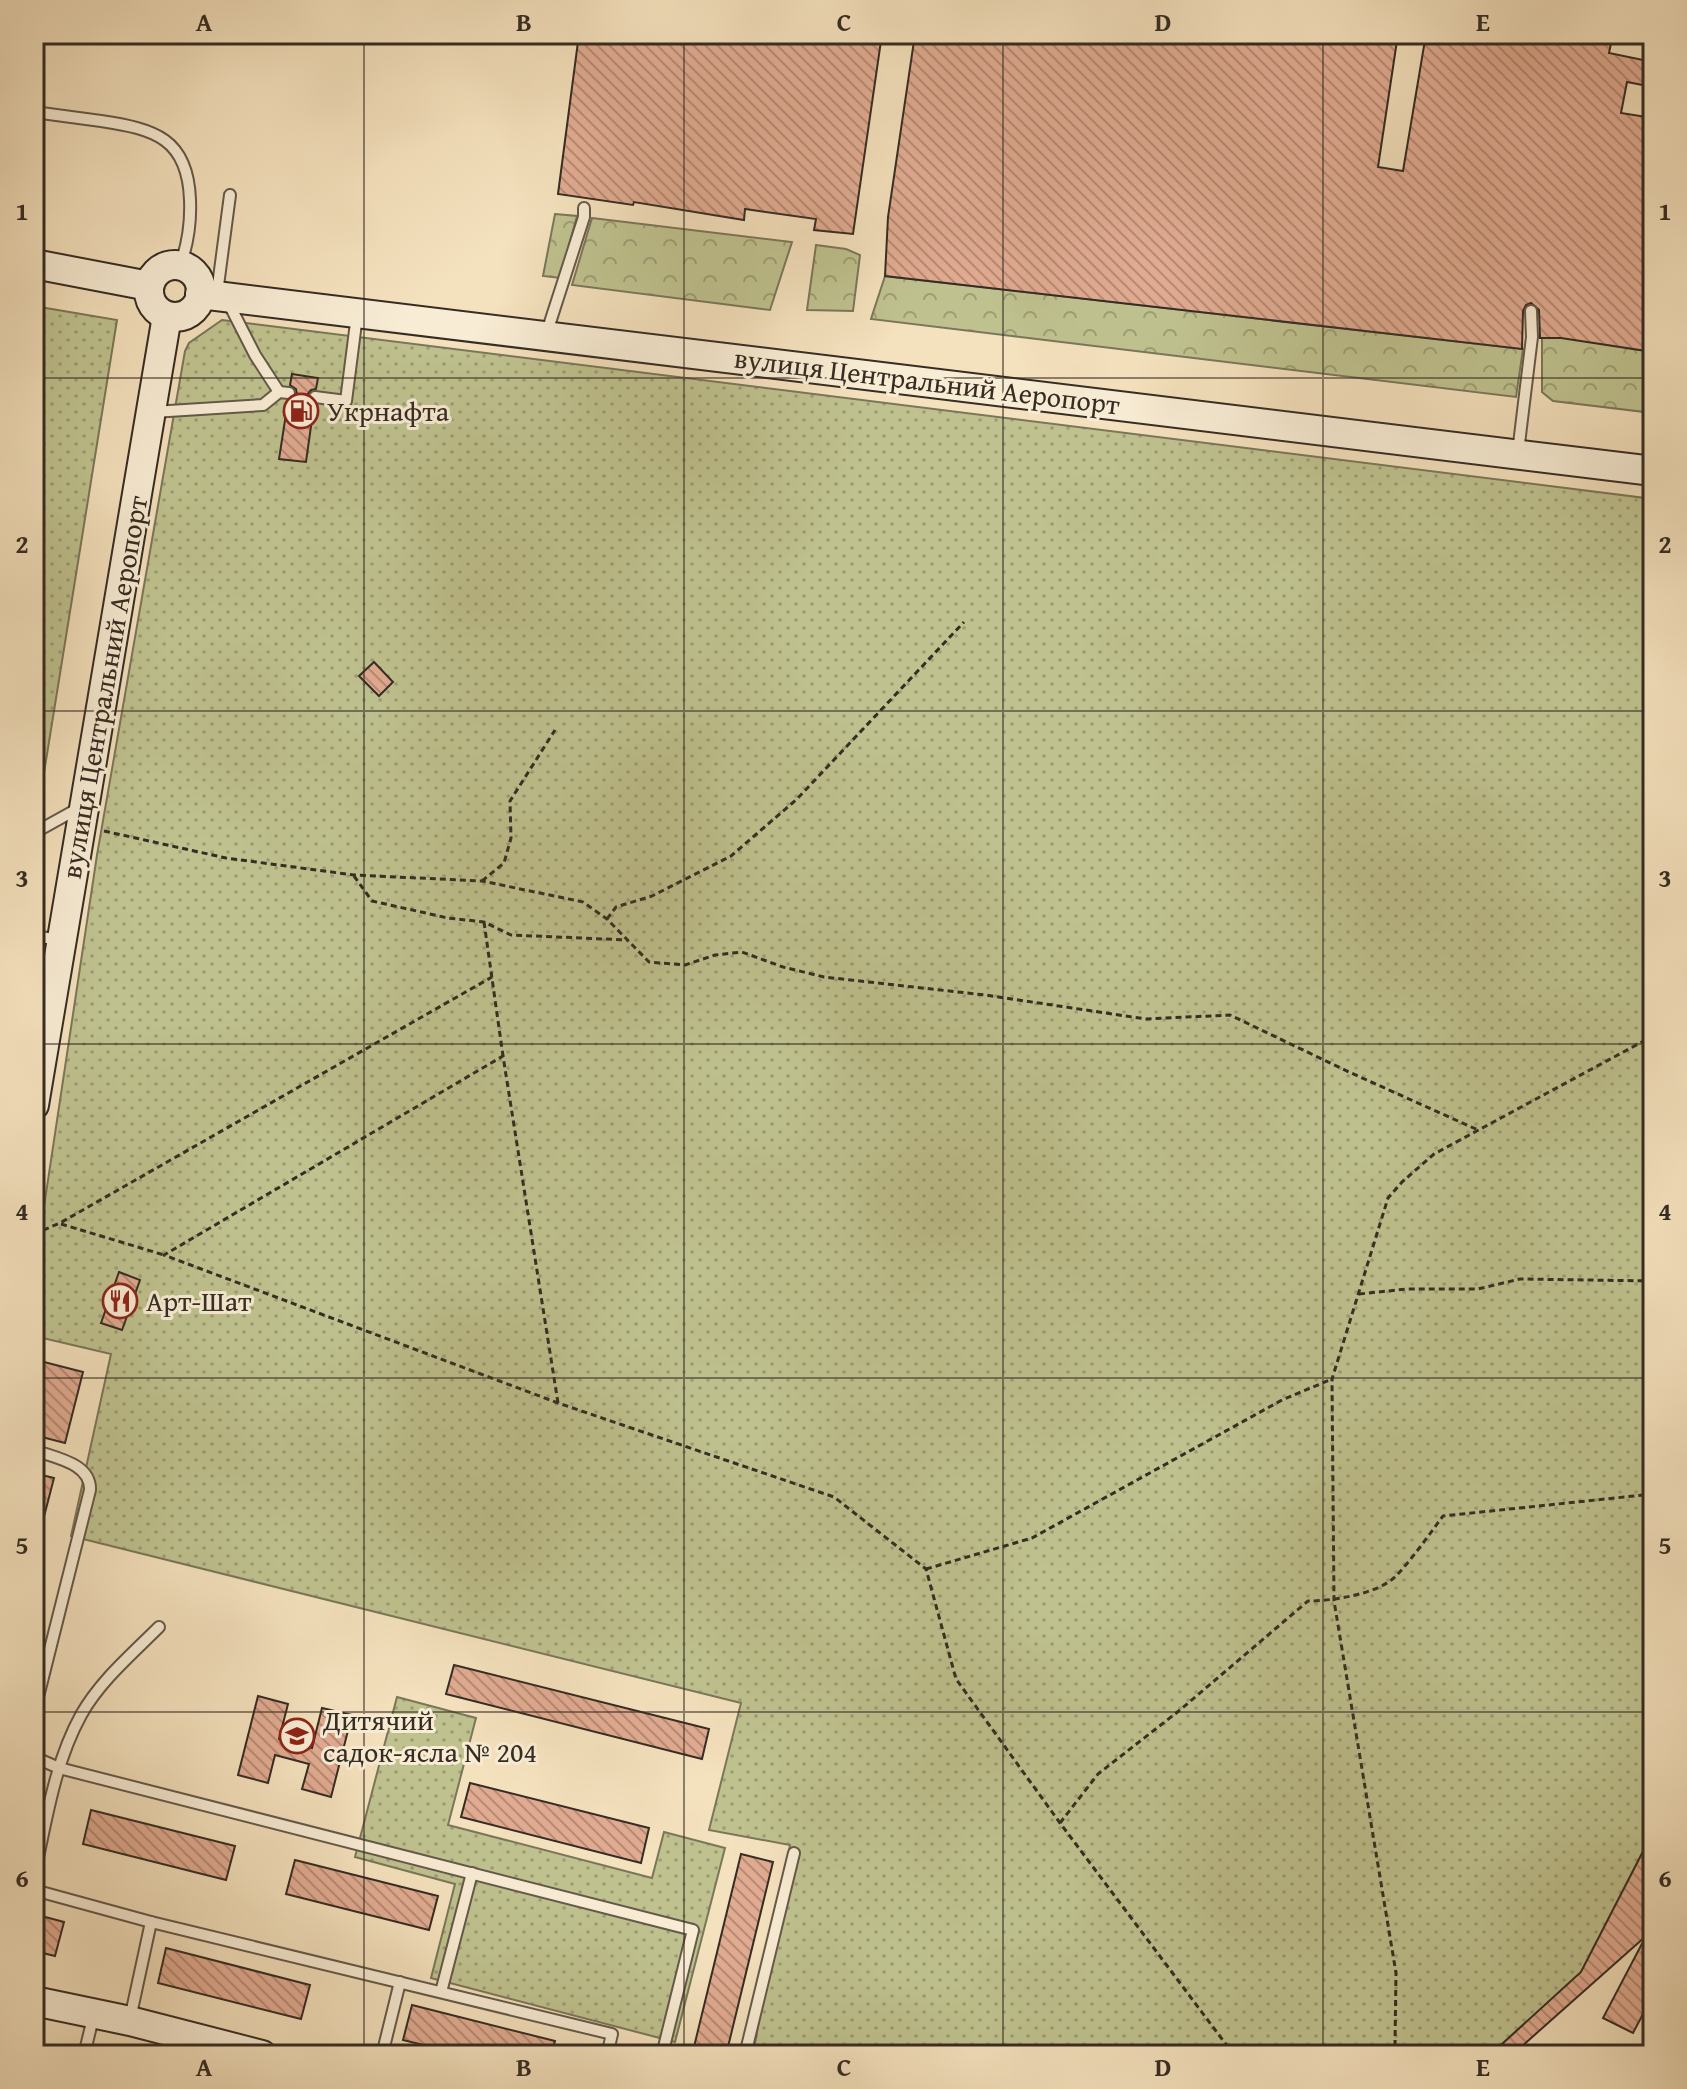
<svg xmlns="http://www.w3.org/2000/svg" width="1687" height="2089" font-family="'Gentium Book Plus',serif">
<defs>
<pattern id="forest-crowns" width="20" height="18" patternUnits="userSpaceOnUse" patternTransform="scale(2)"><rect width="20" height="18" fill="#bfc28f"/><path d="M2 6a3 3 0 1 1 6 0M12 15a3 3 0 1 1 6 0" fill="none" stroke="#9c9e74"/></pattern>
<pattern id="park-dots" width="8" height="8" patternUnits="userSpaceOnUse" patternTransform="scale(2)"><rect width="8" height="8" fill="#bfc28f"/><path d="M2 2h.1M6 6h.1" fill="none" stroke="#9c9e74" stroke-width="1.8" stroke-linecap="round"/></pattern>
<pattern id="building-back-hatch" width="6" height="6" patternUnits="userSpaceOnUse" patternTransform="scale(2)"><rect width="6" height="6" fill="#e1ab91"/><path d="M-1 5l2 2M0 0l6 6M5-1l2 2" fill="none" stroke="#b78b76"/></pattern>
</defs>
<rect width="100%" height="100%" fill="#f4e1bd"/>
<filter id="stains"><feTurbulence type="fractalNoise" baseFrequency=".0025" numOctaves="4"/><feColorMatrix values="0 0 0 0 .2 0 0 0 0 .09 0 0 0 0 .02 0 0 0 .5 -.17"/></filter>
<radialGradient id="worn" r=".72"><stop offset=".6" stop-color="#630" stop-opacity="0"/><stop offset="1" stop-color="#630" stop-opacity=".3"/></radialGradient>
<g fill="url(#forest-crowns)" stroke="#7a7759" stroke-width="2">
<polygon points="555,214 577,216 560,278 543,276"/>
<polygon points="592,218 792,242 770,310 572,285"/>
<polygon points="816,245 846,249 860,255 853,311 807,310"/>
<polygon points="885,276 1523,349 1516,397 871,319"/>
<polygon points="1561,337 1653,352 1653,413 1553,401 1542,392 1542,338"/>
</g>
<g fill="url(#park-dots)" stroke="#7a7759" stroke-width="2">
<polygon points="34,306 117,320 34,835"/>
<polygon points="222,320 1653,499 1653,1832 1581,1972 1490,2055 753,2055 790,1845 709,1830 741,1703 71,1536 111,1354 34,1336 34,1273 97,855 185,351 189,343"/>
<polygon points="397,1697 476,1718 448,1825 652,1878 664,1832 725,1848 675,2042 431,1978 455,1884 355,1857"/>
</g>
<g fill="url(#building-back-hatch)" stroke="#352c23" stroke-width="2">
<polygon points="579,34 882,34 853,234 814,230 816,219 745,209 744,220 634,202 633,205 558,194"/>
<polygon points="915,34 1398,34 1378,167 1403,171 1426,34 1613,34 1609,53 1653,62 1653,87 1627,82 1621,113 1653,118 1653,352 1561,338 1540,338 1539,310 1531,303 1526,305 1523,311 1522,349 885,276 888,217"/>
<polygon points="292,374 318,378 316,389 311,390 307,395 308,401 314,405 306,462 279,459 288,401 293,400 297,395 296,389 290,385"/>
<polygon points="374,662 393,682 379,696 359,676"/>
<polygon points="119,1272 140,1280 122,1330 101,1323"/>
<polygon points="44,1362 83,1372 65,1443 34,1435 34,1399"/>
<polygon points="34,1473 54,1478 39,1536 34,1535"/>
<polygon points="454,1665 709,1729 702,1759 446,1694"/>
<polygon points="258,1696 288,1704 279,1739 312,1748 322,1708 352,1715 331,1797 302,1789 309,1764 275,1755 268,1783 238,1775"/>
<polygon points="470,1783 649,1828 641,1863 461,1817"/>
<polygon points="91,1810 235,1846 226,1880 83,1844"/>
<polygon points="1653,1832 1653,1995 1633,2033 1603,2018 1646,1936 1512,2055 1490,2055 1581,1972"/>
<polygon points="741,1854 773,1862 726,2055 692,2055"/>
<polygon points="295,1860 438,1896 429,1930 286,1894"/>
<polygon points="34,1914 64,1922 55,1956 34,1951"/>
<polygon points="166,1948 310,1985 301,2019 158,1983"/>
<polygon points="412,2005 555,2041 551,2055 464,2055 403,2040"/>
</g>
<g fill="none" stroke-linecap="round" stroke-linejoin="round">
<g stroke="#65594a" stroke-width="14">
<g id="lane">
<path d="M34,112C56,115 79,118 101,121C154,129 188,138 190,200C191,223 188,244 180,266"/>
<polyline points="217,293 230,195"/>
<polyline points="227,300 255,355 279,392"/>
<polyline points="546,335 584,217 584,208"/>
<polyline points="315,397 346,401 357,315"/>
<polyline points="153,412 263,405 279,392 289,393"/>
<polyline points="1518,452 1532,337 1531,311"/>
<polyline points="34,833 79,808"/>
<polyline points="34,936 60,940"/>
<path d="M34,1450C55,1458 91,1463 90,1490L34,1713"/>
<polyline points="34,1757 59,1768 693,1930 662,2055"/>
<path d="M34,1876C46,1823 54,1764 81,1715C100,1681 132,1654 159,1627"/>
<polyline points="34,1890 151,1922 612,2034 607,2055"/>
<polyline points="441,1992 472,1873"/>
<polyline points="130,2019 151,1922"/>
<polyline points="84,2055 94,2014"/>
<polyline points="382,2055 400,1982"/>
<polyline points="745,2055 794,1853"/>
</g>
</g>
<g stroke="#352c23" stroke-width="32">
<g id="secondary">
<polyline points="34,264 149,286"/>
<circle cx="175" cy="291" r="26"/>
<polyline points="200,294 1653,471"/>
<polyline points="34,1105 167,316"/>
<polyline points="34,2001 130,2021 262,2055"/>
</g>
</g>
<g stroke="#352c23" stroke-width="3" stroke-dasharray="6 4" stroke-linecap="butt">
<polyline points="104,831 226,858 354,875 482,881 583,902 607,919 649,962 685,965 715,955 742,952 783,967 824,977 985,995 1146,1019 1230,1015 1349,1072 1478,1130"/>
<polyline points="354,876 372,901 448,918 484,922 511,935 628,940"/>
<polyline points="482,881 504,863 511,838 510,801 555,730"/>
<polyline points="607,919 616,907 652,896 731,856 797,799 964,622"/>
<polyline points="484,922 503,1056"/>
<polyline points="61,1224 164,1255"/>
<polyline points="34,1234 60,1223 492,977"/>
<polyline points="1359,1294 1407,1289 1478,1289 1520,1279 1653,1281"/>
<polyline points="558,1403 503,1056 164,1255 558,1403 834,1497 926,1569 956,1679 1060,1823 1234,2055"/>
<polyline points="926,1569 1032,1538 1282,1400 1332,1379"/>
<path d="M1060,1823L1098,1774L1180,1710L1308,1601C1333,1601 1378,1594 1396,1576C1413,1558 1428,1536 1443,1516L1653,1494"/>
<polyline points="1395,2046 1396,1973 1334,1601 1332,1379 1388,1198 1402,1182 1434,1154 1653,1036"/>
<polyline points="679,2049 702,2055"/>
</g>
<use href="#lane" stroke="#f8ecd4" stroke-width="10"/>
<use href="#secondary" stroke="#f8ecd4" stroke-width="28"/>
</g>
<path fill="none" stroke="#352c23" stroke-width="2" stroke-opacity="0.55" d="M364,34V2055M684,34V2055M1003,34V2055M1323,34V2055M34,378H1653M34,711H1653M34,1044H1653M34,1378H1653M34,1712H1653"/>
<defs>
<g id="fuel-ring" transform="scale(1.8)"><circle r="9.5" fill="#f8ecd4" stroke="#8f2418" stroke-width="1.5"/><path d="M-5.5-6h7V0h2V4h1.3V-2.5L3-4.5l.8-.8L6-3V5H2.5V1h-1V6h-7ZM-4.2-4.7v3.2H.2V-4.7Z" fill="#8f2418"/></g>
<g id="restaurant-ring" transform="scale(1.8)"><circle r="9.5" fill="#f8ecd4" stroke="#8f2418" stroke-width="1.5"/><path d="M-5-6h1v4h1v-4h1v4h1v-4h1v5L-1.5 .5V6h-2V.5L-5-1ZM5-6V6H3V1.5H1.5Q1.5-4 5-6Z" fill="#8f2418"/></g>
<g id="school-ring" transform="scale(1.8)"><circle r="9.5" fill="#f8ecd4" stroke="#8f2418" stroke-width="1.5"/><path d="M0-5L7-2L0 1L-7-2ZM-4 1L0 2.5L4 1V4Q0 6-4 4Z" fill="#8f2418"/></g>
</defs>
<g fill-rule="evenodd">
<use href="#fuel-ring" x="301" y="411"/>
<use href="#restaurant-ring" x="120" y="1301"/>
<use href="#school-ring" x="297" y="1736"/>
</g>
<g text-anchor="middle" stroke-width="6" stroke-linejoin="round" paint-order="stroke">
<g font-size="28" fill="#352c23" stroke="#f8ecd4">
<text transform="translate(927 381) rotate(7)" y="10">вулиця Центральний Аеропорт</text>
<text transform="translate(104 687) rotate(-80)" y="10">вулиця Центральний Аеропорт</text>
</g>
<g font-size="28" fill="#352c23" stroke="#f8ecd4" text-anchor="start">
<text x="327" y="421">Укрнафта</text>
<text x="146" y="1311">Арт-Шат</text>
<text x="323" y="1730">Дитячий<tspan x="323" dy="32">садок-ясла № 204</tspan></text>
</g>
</g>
<rect width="1687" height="2089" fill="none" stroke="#f4e1bd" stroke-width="88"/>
<rect x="44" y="44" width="1599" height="2001" fill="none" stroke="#352c23" stroke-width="3"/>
<g font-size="26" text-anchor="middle" font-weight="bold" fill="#352c23">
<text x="204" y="31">A</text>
<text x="524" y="31">B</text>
<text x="844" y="31">C</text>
<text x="1163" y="31">D</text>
<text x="1483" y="31">E</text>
<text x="22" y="220">1</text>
<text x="1665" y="220">1</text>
<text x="22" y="553">2</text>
<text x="1665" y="553">2</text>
<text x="22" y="887">3</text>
<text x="1665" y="887">3</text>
<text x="22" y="1220">4</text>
<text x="1665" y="1220">4</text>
<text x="22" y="1554">5</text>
<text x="1665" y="1554">5</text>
<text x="22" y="1887">6</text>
<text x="1665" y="1887">6</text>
<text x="204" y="2076">A</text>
<text x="524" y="2076">B</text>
<text x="844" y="2076">C</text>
<text x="1163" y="2076">D</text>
<text x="1483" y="2076">E</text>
</g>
<rect width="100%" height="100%" filter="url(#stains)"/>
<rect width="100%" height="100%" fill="url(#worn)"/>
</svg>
